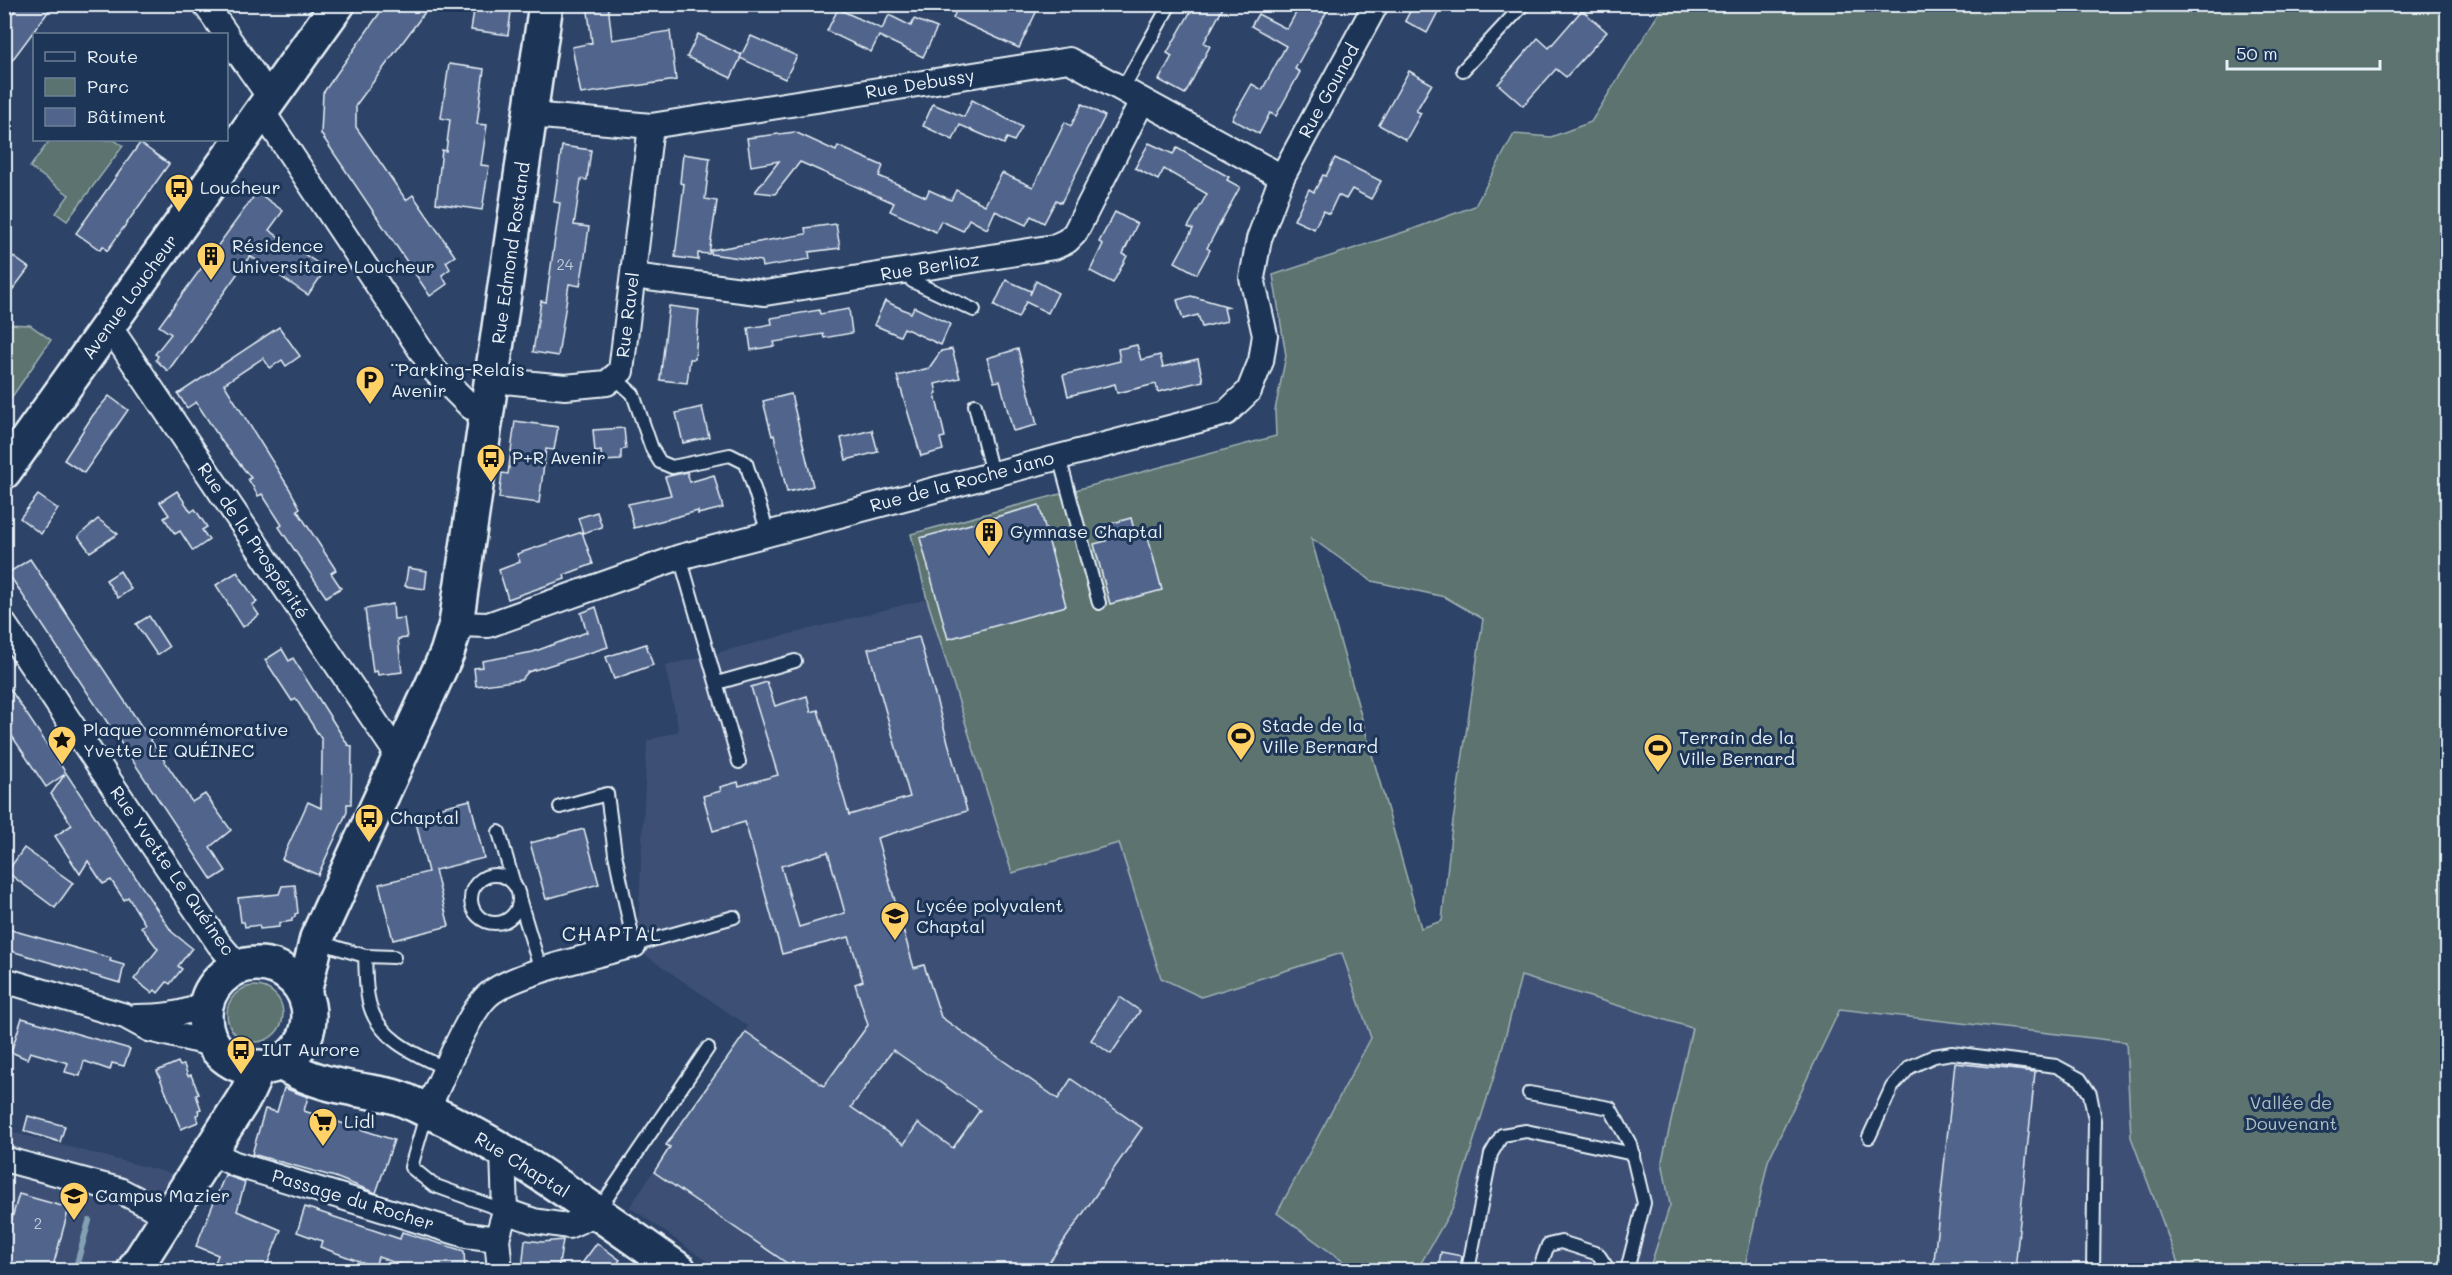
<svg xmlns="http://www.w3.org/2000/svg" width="2452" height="1275" font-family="Mali,sans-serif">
<rect width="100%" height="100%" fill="#2d4367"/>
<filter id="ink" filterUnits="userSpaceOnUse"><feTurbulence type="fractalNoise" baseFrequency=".0167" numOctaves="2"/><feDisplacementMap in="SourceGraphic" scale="12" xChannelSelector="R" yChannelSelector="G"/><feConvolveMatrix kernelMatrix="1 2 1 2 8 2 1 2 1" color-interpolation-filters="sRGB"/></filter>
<g filter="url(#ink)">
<g fill="#3c5075">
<polygon points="927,599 1012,873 1119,843 1161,978 1202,997 1342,953 1371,1038 1277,1213 1345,1263 1340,1270 719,1270 630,1207 748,1026 645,955 638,927 647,741 679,731 665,666"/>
<polygon points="1521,976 1692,1028 1662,1161 1670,1205 1649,1270 1417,1270 1453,1207 1500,1057"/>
<polygon points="1840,1009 2126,1041 2131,1137 2178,1263 2177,1270 1744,1270 1768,1161"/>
<polygon points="4,1130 173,1174 113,1270 5,1270"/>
</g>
<g fill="#5b7370" stroke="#a2b2b4" stroke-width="1.5" fill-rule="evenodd">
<path d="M1664,5H2447V1270H2177L2178,1263L2131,1137L2126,1042L1840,1009L1768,1161L1744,1270H1649L1670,1205L1662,1161L1692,1028L1521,976L1500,1057L1453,1207L1417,1270H1340L1345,1263L1277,1213L1371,1038L1342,953L1201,997L1161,978L1119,843L1012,873L927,599L911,534L1276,436L1275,410L1286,356L1273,275L1413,229L1475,206L1514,134L1551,137L1591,122ZM1311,538L1372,581L1445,597L1483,619L1451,835L1442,921L1421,928Z"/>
<polygon points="50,140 114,140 123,146 67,221 56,213 69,195 30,167"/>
<polygon points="5,324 30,325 51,340 5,407"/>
<circle cx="255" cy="1014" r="28"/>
</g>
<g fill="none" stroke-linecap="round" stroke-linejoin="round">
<polyline stroke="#83a1b3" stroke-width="6" points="75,1270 89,1221"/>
</g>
<g fill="#51658c" stroke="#e8f1f8" stroke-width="1.5" fill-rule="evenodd">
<polygon points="19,4 54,4 4,71 4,25"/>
<polygon points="386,4 431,4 356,105 356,127 406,200 413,195 455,256 446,262 450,269 442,275 447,284 430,296 321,134 323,93"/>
<polygon points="475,4 512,4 508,35 471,30"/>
<polygon points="587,4 608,4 612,40 670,31 676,80 581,94 572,47 592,43"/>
<polygon points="959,4 1040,4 1019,48 953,18"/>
<polygon points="1195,4 1225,4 1204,43 1210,46 1185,94 1159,80 1172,56 1167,53"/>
<polygon points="1301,4 1331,4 1295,69 1300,72 1276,116 1270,113 1259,134 1232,119 1252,84 1262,90 1286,46 1251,26 1258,14 1287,29"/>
<polygon points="1414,4 1442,4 1427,33 1405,21"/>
<polygon points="838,9 882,29 889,15 911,26 914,19 937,28 923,57 879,36 871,52 827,31"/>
<polygon points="1582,10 1607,32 1566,77 1556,69 1523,106 1498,84 1538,38 1549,48"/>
<polygon points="698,34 742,55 731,78 687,57"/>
<polygon points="751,36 797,56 785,79 740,58"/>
<polygon points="449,64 484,69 477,124 487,125 481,165 489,166 482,210 436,203 442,150 446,151 450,120 441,118"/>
<polygon points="1409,71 1432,84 1416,111 1421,113 1406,140 1379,125"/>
<polygon points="972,100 1022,127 1014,141 1007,138 1004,144 960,125 953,140 923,126 933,104 964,117"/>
<polygon points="1082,104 1105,116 1061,203 1056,200 1044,223 1031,216 1026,225 995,211 987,229 969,219 963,231 941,221 936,232 890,211 894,203 800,162 775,194 755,192 779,161 751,166 747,138 795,132 836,151 838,146 883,166 879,176 926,197 929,190 951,200 956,190 985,205 1002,173 1033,187 1065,122 1071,126"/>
<polygon points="140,143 169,164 107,251 103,246 100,250 76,233"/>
<polygon points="1149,143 1173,154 1177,148 1229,177 1227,180 1240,187 1207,248 1210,250 1197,274 1175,262 1193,229 1188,227 1207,194 1164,169 1158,180 1135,168"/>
<polygon points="562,146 591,150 587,180 581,179 574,225 589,227 585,256 580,286 569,284 558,356 533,352 541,301 546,302 560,203 554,202"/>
<polygon points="683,154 710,158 705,199 717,201 709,254 698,253 698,260 675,257 684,184 680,183"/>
<polygon points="1335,158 1381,181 1371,199 1352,189 1346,199 1338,195 1329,214 1323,211 1314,229 1294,220 1309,189 1314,192 1323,175 1326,176"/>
<polygon points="257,192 283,211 269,230 326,269 308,295 250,256 168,371 156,360 158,356 155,354 171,334 159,326"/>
<polygon points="1115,212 1137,224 1123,254 1127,256 1113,283 1090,271 1103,244 1099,242"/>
<polygon points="836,224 840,248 809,252 810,259 762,267 761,261 711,254 711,250 806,234 805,228"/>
<polygon points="4,250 29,268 4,301"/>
<polygon points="1006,280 1031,291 1030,295 1036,281 1058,293 1048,313 1026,302 1018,318 994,306"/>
<polygon points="1191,296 1230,307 1224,308 1227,321 1202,327 1198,315 1183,319 1177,300"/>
<polygon points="885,301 911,313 914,307 950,324 941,345 904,328 900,336 874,325"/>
<polygon points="669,306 699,310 695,359 690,359 687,383 660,380"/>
<polygon points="849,309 852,333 824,338 823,334 774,342 775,346 751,350 748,328 772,324 771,318 819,310 820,314"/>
<polygon points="279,327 300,356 286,366 282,360 270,368 263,358 224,384 289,488 300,508 297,510 336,570 331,573 341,588 326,597 279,527 282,525 262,494 258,496 253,487 248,479 251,478 223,443 196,402 187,408 178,394"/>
<polygon points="1137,345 1141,360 1160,355 1163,367 1198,359 1203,381 1158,392 1156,384 1117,393 1115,384 1068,396 1063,375 1120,361 1118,349"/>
<polygon points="952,349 960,378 935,384 937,393 935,394 945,437 940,438 943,450 921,456 897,376 929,368 941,351"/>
<polygon points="1018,349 1037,425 1013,431 1000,381 994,382 987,358"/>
<polygon points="791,394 813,486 787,492 774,435 772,436 763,401"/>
<polygon points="109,396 128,410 84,473 64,460 93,415"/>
<polygon points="702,407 709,437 683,443 676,413"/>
<polygon points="515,421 558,427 554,450 546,449 539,503 499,498 502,473 508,474"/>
<polygon points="624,428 626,449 621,450 621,460 602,461 601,451 595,452 593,430"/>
<polygon points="872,430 878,452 846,460 841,438"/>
<polygon points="687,472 690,482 714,475 723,508 698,514 698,511 634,528 628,504 671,495 665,477"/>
<polygon points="177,491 191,512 195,509 207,527 202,530 209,540 193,551 180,531 175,534 164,518 169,515 160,502"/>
<polygon points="38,495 58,509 41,534 20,518"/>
<polygon points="1039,505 1066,606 948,639 920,538"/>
<polygon points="597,512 602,527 583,533 578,518"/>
<polygon points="1131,518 1135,533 1146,530 1162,590 1110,604 1094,544 1106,541 1102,526"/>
<polygon points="98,519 118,534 90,552 78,536"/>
<polygon points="582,532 593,564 564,575 565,579 508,599 499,570 520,562 517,554"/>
<polygon points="30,559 192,802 205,794 231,830 210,847 226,871 212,880 8,573"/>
<polygon points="408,568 427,571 425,589 405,586"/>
<polygon points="120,571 131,589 118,598 106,580"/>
<polygon points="237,572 257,602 252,605 259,615 243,627 216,585"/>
<polygon points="393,604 394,619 404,618 407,638 398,639 402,672 378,675 377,671 373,672 365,609"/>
<polygon points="596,607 608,647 528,672 521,680 476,686 474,668 483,667 482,661 533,652 587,632 581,613"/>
<polygon points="149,616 169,647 157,655 136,624"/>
<path d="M919,637L967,811L877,838L914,968L924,965L941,1017L1058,1099L1071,1079L1142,1128L1044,1270H797L654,1172L670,1147L666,1145L746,1032L824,1086L868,1025L855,984L863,981L849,937L782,954L745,822L713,831L703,796L721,791L720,787L738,782L739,786L778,775L751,687L767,682L775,706L807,696L811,712L818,710L849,815L910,797L868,649ZM828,852L845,913L799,927L781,866ZM893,1050L980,1110L953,1148L918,1123L904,1144L851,1107Z"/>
<polygon points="646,644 653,665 614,679 606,657"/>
<polygon points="282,649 289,661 293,658 348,745 352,746 351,804 347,804 347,812 318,875 282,859 308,802 321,808 322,755 322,740 296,699 292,701 265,660"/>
<polygon points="4,680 172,932 192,948 178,966 182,969 170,984 167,982 158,993 155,990 152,993 134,979 158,949 141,927 145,924 128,897 124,900 111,880 103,884 88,861 80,874 55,836 72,825 51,794 65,774 46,787 4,724"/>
<polygon points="470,800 484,858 435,870 449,926 393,940 379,884 428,872 414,814"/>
<polygon points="584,829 599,884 546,899 530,843"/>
<polygon points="24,848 73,883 55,908 7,872"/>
<polygon points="295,885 298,913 295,914 295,917 292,918 292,921 279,923 279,927 260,929 259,925 245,927 244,922 241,922 238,898 279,894 282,886"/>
<polygon points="4,928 111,958 110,961 124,965 120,983 4,949"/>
<polygon points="1120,997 1140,1011 1111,1054 1091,1040"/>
<polygon points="22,1018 130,1049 124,1066 112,1063 110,1070 84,1061 80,1076 65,1072 68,1063 30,1052 27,1059 11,1052"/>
<polygon points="178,1062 180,1066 184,1065 188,1076 191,1075 199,1094 196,1095 201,1109 198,1110 199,1114 196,1115 198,1122 181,1129 157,1071"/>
<polygon points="1955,1063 2035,1072 2015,1270 1933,1270"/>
<polygon points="284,1088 308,1097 304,1111 394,1140 376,1193 335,1177 252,1154 265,1109 277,1112"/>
<polygon points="28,1116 65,1126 60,1142 24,1131"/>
<polygon points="225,1175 245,1182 237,1211 281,1230 265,1270 212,1270 218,1255 196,1246"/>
<polygon points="19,1194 69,1208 52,1270 4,1270 4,1246"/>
<polygon points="305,1207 400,1239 402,1232 464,1251 465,1270 417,1270 378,1257 375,1267 320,1247 322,1241 297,1232"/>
<polygon points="525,1240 542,1242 563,1240 558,1270 522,1270"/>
<polygon points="597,1243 620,1260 613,1270 577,1270"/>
<polygon points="1441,1252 1462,1256 1460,1270 1438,1270"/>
</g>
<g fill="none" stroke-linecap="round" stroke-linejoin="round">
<g stroke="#e8f1f8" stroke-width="16">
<g id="lane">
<polyline points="1463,70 1524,4"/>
<polyline points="1122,90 1170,4"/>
<polyline points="909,270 912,281 974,310"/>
<polyline points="614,377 633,394 652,449 660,462 672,467 730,455 746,463 768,533"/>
<polyline points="975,405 992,474"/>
<polyline points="1059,457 1099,603"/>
<polyline points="680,557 739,762"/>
<polyline points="717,683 795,661"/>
<polyline points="560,807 607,794 615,854 634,945 734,917"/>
<polyline points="499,832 514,884"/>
<circle cx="495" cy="899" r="24"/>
<polyline points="519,898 541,971"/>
<path d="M318,939L335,947L365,956C366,971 365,987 369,1002C377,1039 416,1055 447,1069"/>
<polyline points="365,956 394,957"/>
<polyline points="1529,1093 1610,1108 1630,1144 1644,1203 1627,1270"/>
<polyline points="427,1112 411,1167 433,1185 505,1211"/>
<polyline points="1869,1137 1892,1087 1910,1067 1934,1056 1952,1053 2056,1066 2080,1079 2090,1094 2095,1120 2093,1270"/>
<polyline points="598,1211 708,1048"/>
<polyline points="1468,1270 1491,1154 1502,1135 1526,1131 1633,1154"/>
<polyline points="1539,1270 1548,1245 1561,1242 1598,1254 1606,1266 1604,1270"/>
</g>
</g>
<g stroke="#e8f1f8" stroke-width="28">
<g id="street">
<polyline points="205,4 226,34"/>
<polyline points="226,35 271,99"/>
<polyline points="262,111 434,370 471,407 488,409"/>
<polyline points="531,115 651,126 1069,60 1282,177"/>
<polyline points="633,276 765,293 1054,247 1067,241 1075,233 1142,101"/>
<polyline points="109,326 391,745 402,751"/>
<polyline points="493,380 565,387 607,383 621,371 651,126"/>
<polyline points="4,624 219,944 239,967"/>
<polyline points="456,624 488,625 680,557 1226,413 1249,391 1261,361 1265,335 1252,278 1259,239 1282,177 1376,4"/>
<polyline points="4,980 125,1016 149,1029 213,1044"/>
<path d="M136,1017C161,1017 183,1015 206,1004"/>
<path d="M427,1110C441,1082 466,1016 487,996C512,973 598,955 634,945"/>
<polyline points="210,1152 235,1164 466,1235 497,1239"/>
<polyline points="4,1159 119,1190 169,1216"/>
<polyline points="505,1211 534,1221 568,1226 597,1213"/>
<polyline points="500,1270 497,1239 505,1211 503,1152"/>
</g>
</g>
<g stroke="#e8f1f8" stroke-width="38">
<g id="secondary">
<polyline points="4,472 338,4"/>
<circle cx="257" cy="1016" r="52"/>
<polyline points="304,993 317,938 447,653 456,624 546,4"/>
<path d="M280,1062C309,1083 349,1088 383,1094C398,1096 413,1104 426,1110C517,1151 598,1214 679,1270"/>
<polyline points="134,1270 246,1095 259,1067"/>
</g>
</g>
<use href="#lane" stroke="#1d3557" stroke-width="12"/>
<use href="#street" stroke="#1d3557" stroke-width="24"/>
<use href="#secondary" stroke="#1d3557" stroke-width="33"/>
</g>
</g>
<defs>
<g id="bus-pin" transform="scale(1.5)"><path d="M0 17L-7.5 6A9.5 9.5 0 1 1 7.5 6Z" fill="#ffd166" stroke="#1d3557"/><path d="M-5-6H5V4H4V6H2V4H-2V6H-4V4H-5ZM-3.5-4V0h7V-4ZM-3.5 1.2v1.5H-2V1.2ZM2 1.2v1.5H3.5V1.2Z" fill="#111"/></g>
<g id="building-pin" transform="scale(1.5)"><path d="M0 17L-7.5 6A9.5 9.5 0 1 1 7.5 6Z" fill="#ffd166" stroke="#1d3557"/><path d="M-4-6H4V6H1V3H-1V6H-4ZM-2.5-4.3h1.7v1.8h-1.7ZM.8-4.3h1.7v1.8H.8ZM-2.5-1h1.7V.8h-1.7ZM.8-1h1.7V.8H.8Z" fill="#111"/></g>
<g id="parking-pin" transform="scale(1.5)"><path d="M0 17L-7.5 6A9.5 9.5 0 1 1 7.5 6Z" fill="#ffd166" stroke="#1d3557"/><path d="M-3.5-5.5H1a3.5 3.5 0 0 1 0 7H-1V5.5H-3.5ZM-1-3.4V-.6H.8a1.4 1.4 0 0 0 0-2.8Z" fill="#111"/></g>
<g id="stadium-pin" transform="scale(1.5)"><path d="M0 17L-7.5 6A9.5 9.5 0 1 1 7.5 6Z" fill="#ffd166" stroke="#1d3557"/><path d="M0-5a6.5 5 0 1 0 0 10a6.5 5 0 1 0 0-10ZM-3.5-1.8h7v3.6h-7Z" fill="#111"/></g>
<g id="sight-pin" transform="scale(1.5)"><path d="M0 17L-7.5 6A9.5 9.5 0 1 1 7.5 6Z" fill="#ffd166" stroke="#1d3557"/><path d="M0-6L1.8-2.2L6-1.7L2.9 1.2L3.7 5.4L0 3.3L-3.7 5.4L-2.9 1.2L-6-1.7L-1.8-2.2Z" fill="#111"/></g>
<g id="school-pin" transform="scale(1.5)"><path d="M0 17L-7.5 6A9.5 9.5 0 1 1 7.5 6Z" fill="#ffd166" stroke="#1d3557"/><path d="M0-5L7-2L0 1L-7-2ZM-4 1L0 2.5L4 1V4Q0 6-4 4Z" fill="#111"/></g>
<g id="supermarket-pin" transform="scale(1.5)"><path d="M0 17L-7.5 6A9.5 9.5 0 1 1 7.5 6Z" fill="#ffd166" stroke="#1d3557"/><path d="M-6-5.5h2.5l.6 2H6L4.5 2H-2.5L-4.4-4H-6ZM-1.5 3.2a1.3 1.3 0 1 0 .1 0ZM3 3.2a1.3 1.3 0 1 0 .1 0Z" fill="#111"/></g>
<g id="university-pin" transform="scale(1.5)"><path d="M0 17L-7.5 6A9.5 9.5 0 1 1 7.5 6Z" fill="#ffd166" stroke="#1d3557"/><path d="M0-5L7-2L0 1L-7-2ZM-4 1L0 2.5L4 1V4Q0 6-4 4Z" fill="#111"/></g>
</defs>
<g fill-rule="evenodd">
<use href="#bus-pin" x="179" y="188"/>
<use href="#building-pin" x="211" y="256"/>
<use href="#parking-pin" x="370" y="380"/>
<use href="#bus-pin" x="491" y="458"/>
<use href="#building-pin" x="989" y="532"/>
<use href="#stadium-pin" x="1241" y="736"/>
<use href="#sight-pin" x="62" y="740"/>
<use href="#stadium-pin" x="1658" y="748"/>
<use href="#bus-pin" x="369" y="818"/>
<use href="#school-pin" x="895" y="916"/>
<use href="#bus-pin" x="241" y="1050"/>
<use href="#supermarket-pin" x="323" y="1122"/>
<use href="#university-pin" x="74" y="1196"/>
</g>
<g text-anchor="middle" stroke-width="6" stroke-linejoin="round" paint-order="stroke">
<g font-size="15" fill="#c2cedd">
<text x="565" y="270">24</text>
<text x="38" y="1229">2</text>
</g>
<g font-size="18" fill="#e8f1f8" stroke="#1d3557">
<text transform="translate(920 84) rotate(-9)" y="6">Rue Debussy</text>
<text transform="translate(1329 91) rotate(-61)" y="6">Rue Gounod</text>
<text transform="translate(511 253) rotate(-82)" y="6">Rue Edmond Rostand</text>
<text transform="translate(930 267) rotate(-9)" y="6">Rue Berlioz</text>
<text transform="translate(130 297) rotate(-54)" y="6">Avenue Loucheur</text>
<text transform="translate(628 315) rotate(-83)" y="6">Rue Ravel</text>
<text transform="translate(962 482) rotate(-15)" y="6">Rue de la Roche Jano</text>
<text transform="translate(253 541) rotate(56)" y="6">Rue de la Prospérité</text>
<text transform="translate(172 871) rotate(55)" y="6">Rue Yvette Le Quéinec</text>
<text transform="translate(522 1165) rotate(32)" y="6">Rue Chaptal</text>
<text transform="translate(353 1200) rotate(17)" y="6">Passage du Rocher</text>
</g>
<g font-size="18" fill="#e8f1f8" stroke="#1d3557" text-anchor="start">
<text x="200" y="194">Loucheur</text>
<text x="232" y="252">Résidence<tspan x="232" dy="21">Universitaire Loucheur</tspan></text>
<text x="391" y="376">¨Parking-Relais<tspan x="391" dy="21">Avenir</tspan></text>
<text x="512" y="464">P+R Avenir</text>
<text x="1010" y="538">Gymnase Chaptal</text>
<text x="1262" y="732">Stade de la<tspan x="1262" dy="21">Ville Bernard</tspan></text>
<text x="83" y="736">Plaque commémorative<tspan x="83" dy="21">Yvette LE QUÉINEC</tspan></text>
<text x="1679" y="744">Terrain de la<tspan x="1679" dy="21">Ville Bernard</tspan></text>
<text x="390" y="824">Chaptal</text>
<text x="916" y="912">Lycée polyvalent<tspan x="916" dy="21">Chaptal</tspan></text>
<text x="262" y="1056">IUT Aurore</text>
<text x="344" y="1128">Lidl</text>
<text x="95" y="1202">Campus Mazier</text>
</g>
<g font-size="18" fill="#b0bfc2" stroke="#1d3557">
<text x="2291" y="1109">Vallée de<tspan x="2291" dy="21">Douvenant</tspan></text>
</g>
<g font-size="20" letter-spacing="1.5" fill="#e8f1f8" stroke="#1d3557">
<text x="612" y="941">CHAPTAL</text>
</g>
</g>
<rect width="2452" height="1275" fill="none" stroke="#1d3557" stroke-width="24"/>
<rect x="12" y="12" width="2428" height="1251" fill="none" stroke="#e8f1f8" stroke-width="2" filter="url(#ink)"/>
<rect x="33" y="33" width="195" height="108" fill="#1d3557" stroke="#6e8097" stroke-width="1.5"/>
<rect x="45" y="52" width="30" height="9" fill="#1d3557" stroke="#6e8097" stroke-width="1.5"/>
<text x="87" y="63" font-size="18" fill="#e8f1f8">Route</text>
<rect x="45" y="78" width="30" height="18" fill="#5b7370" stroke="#6e8097" stroke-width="1.5"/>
<text x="87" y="93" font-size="18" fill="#e8f1f8">Parc</text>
<rect x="45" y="108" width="30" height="18" fill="#51658c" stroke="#6e8097" stroke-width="1.5"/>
<text x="87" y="123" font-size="18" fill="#e8f1f8">Bâtiment</text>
<path d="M2227 60v9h153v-9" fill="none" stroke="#e8f1f8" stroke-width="3"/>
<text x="2236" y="60" font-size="18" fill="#e8f1f8" stroke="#1d3557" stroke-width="4.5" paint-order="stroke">50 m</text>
</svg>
